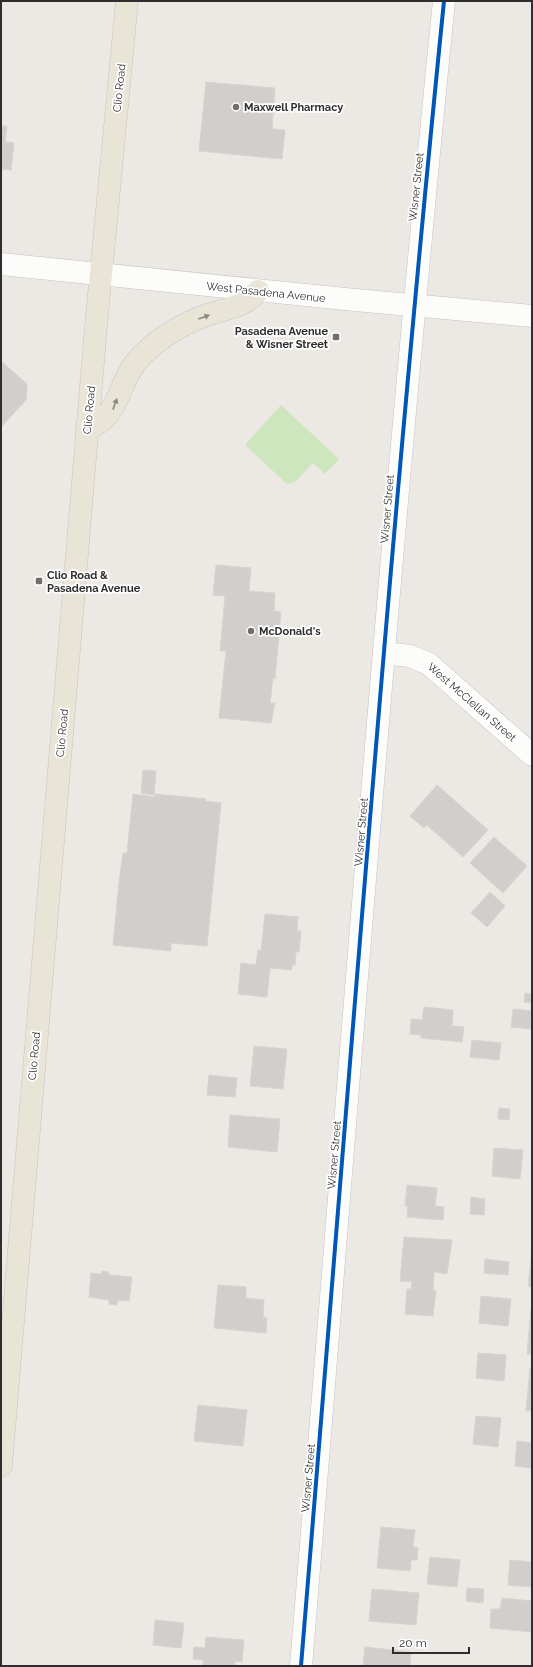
<svg xmlns="http://www.w3.org/2000/svg" width="533" height="1667" font-family="Raleway,sans-serif">
<rect width="100%" height="100%" fill="#ece8e4"/>
<polygon fill="#cee6be" points="281,405 339,459 325,474 313,463 295,482 287,484 245,445"/>
<g fill="#d1cecb" stroke="#d7d4d0">
<polygon points="206,82 275,88 272,129 285,130 282,159 199,151"/>
<polygon points="1,126 7,126 5,142 14,143 11,170 2,169 1,180"/>
<polygon points="1,361 27,384 26,400 1,427"/>
<polygon points="216,565 251,568 249,591 275,593 274,611 281,612 275,679 273,678 270,703 275,703 271,723 219,718 226,651 220,651 225,596 213,595"/>
<polygon points="143,770 156,771 154,795 141,793"/>
<polygon points="437,785 488,830 463,857 427,825 424,828 410,816"/>
<polygon points="133,794 155,797 155,794 206,799 205,801 221,803 207,946 171,943 171,951 113,945 119,882 123,853 127,853"/>
<polygon points="494,837 527,866 503,893 470,863"/>
<polygon points="490,892 505,906 487,927 471,913"/>
<polygon points="265,914 298,917 297,931 301,931 299,952 296,952 295,965 292,965 291,970 270,968 267,997 238,994 241,963 256,965 258,950 261,951"/>
<polygon points="525,993 532,994 532,1003 524,1002"/>
<polygon points="424,1007 453,1010 452,1026 464,1027 462,1042 421,1038 421,1035 410,1034 411,1019 422,1020"/>
<polygon points="513,1009 532,1011 532,1029 511,1027"/>
<polygon points="472,1040 501,1043 499,1060 470,1057"/>
<polygon points="254,1046 287,1049 283,1089 250,1086"/>
<polygon points="209,1075 237,1078 235,1097 207,1095"/>
<polygon points="499,1108 510,1109 509,1120 498,1119"/>
<polygon points="230,1115 280,1119 277,1152 228,1147"/>
<polygon points="494,1148 523,1150 520,1179 492,1176"/>
<polygon points="407,1185 437,1188 435,1206 444,1207 443,1220 407,1217 408,1206 405,1206"/>
<polygon points="471,1197 485,1199 484,1215 470,1214"/>
<polygon points="404,1237 452,1240 447,1274 434,1272 433,1291 436,1291 433,1316 405,1314 407,1289 411,1289 412,1282 400,1281"/>
<polygon points="532,1250 532,1287 528,1286"/>
<polygon points="485,1259 509,1262 508,1275 484,1273"/>
<polygon points="102,1271 109,1272 109,1275 132,1277 129,1301 118,1300 117,1305 109,1304 109,1300 89,1297 91,1273 101,1274"/>
<polygon points="218,1285 246,1287 246,1298 264,1300 263,1317 267,1318 266,1333 214,1328"/>
<polygon points="481,1296 511,1299 508,1326 479,1323"/>
<polygon points="531,1309 532,1309 532,1354 527,1354"/>
<polygon points="478,1353 506,1355 504,1381 476,1378"/>
<polygon points="530,1368 532,1368 532,1411 526,1411"/>
<polygon points="198,1405 247,1410 243,1446 194,1441"/>
<polygon points="476,1416 501,1418 498,1447 473,1444"/>
<polygon points="517,1441 532,1443 532,1468 515,1466"/>
<polygon points="381,1527 415,1530 413,1547 418,1548 417,1560 411,1560 410,1571 377,1568"/>
<polygon points="430,1557 460,1560 457,1587 427,1584"/>
<polygon points="510,1560 532,1562 532,1587 508,1585"/>
<polygon points="467,1588 484,1589 483,1603 466,1601"/>
<polygon points="372,1589 419,1593 416,1625 369,1621"/>
<polygon points="502,1598 532,1601 532,1632 490,1628 491,1609 500,1609"/>
<polygon points="155,1620 184,1623 181,1648 153,1645"/>
<polygon points="206,1637 244,1640 242,1662 235,1661 235,1666 203,1666 203,1660 193,1659 194,1647 205,1648"/>
<polygon points="365,1647 411,1652 410,1666 363,1666"/>
</g>
<g fill="none" stroke-linecap="round" stroke-linejoin="round">
<g stroke="#c5c4c5" stroke-width="23">
<g id="minor">
<polyline points="1,264 355,300 532,316"/>
<polyline points="384,653 410,656 429,664 532,755"/>
<path d="M301,1666C347,1111 388,555 444,1"/>
</g>
</g>
<g stroke="#c6c5c4" stroke-width="23">
<g id="major">
<path d="M87,428C119,419 117,386 136,362C154,341 178,326 204,316C223,309 244,308 258,291"/>
<polyline points="1,1466 96,326 127,1"/>
</g>
</g>
<use href="#minor" stroke="#fcfcfb" stroke-width="22"/>
<use href="#major" stroke="#e8e4d6" stroke-width="22"/>
<g stroke="#fff" stroke-width="6">
<path id="cycleway" d="M301,1666C347,1111 388,555 444,1"/>
</g>
<use href="#cycleway" stroke="#0057b8" stroke-width="4"/>
</g>
<defs><path id="oneway-solid" d="M-6-.8H1V-3.2L6.5 0L1 3.2V.8H-6Z"/></defs>
<g fill="#8b8982">
<use href="#oneway-solid" transform="translate(204 317) rotate(-20)"/>
<use href="#oneway-solid" transform="translate(115 404) rotate(-70)"/>
</g>
<g fill="#706f6e" stroke="#fff" stroke-width="1.5">
<circle cx="236" cy="107" r="4"/>
<rect x="332" y="333" width="8" height="8" rx="2"/>
<rect x="35" y="577" width="8" height="8" rx="2"/>
<circle cx="251" cy="631" r="4"/>
</g>
<g text-anchor="middle" stroke-width="3.5" stroke-linejoin="round" paint-order="stroke">
<g font-size="11" fill="#2e2e2e" stroke="#fff">
<text transform="translate(119 88) rotate(-84)" y="4">Clio Road</text>
<text transform="translate(416 187) rotate(-84)" y="4">Wisner Street</text>
<text transform="translate(266 292) rotate(6)" y="4">West Pasadena Avenue</text>
<text transform="translate(89 410) rotate(-85)" y="4">Clio Road</text>
<text transform="translate(387 509) rotate(-85)" y="4">Wisner Street</text>
<text transform="translate(472 702) rotate(41)" y="4">West McClellan Street</text>
<text transform="translate(62 733) rotate(-85)" y="4">Clio Road</text>
<text transform="translate(361 832) rotate(-85)" y="4">Wisner Street</text>
<text transform="translate(34 1056) rotate(-85)" y="4">Clio Road</text>
<text transform="translate(334 1155) rotate(-85)" y="4">Wisner Street</text>
<text transform="translate(308 1478) rotate(-85)" y="4">Wisner Street</text>
</g>
<g font-size="11" font-weight="bold" fill="#2e2e2e" stroke="#fff" text-anchor="start">
<text x="244" y="111">Maxwell Pharmacy</text>
<text x="328" y="335" text-anchor="end">Pasadena Avenue<tspan x="328" dy="13">&amp; Wisner Street</tspan></text>
<text x="47" y="579">Clio Road &amp;<tspan x="47" dy="13">Pasadena Avenue</tspan></text>
<text x="259" y="635">McDonald's</text>
</g>
</g>
<rect width="533" height="1667" fill="none" stroke="#2e2e2e" stroke-width="4"/>
<path d="M393 1647v6h76v-6" fill="none" stroke="#2e2e2e" stroke-width="2"/>
<text x="399" y="1647" font-size="12" fill="#2e2e2e" stroke="#ffffff" stroke-width="3" paint-order="stroke">20 m</text>
</svg>
